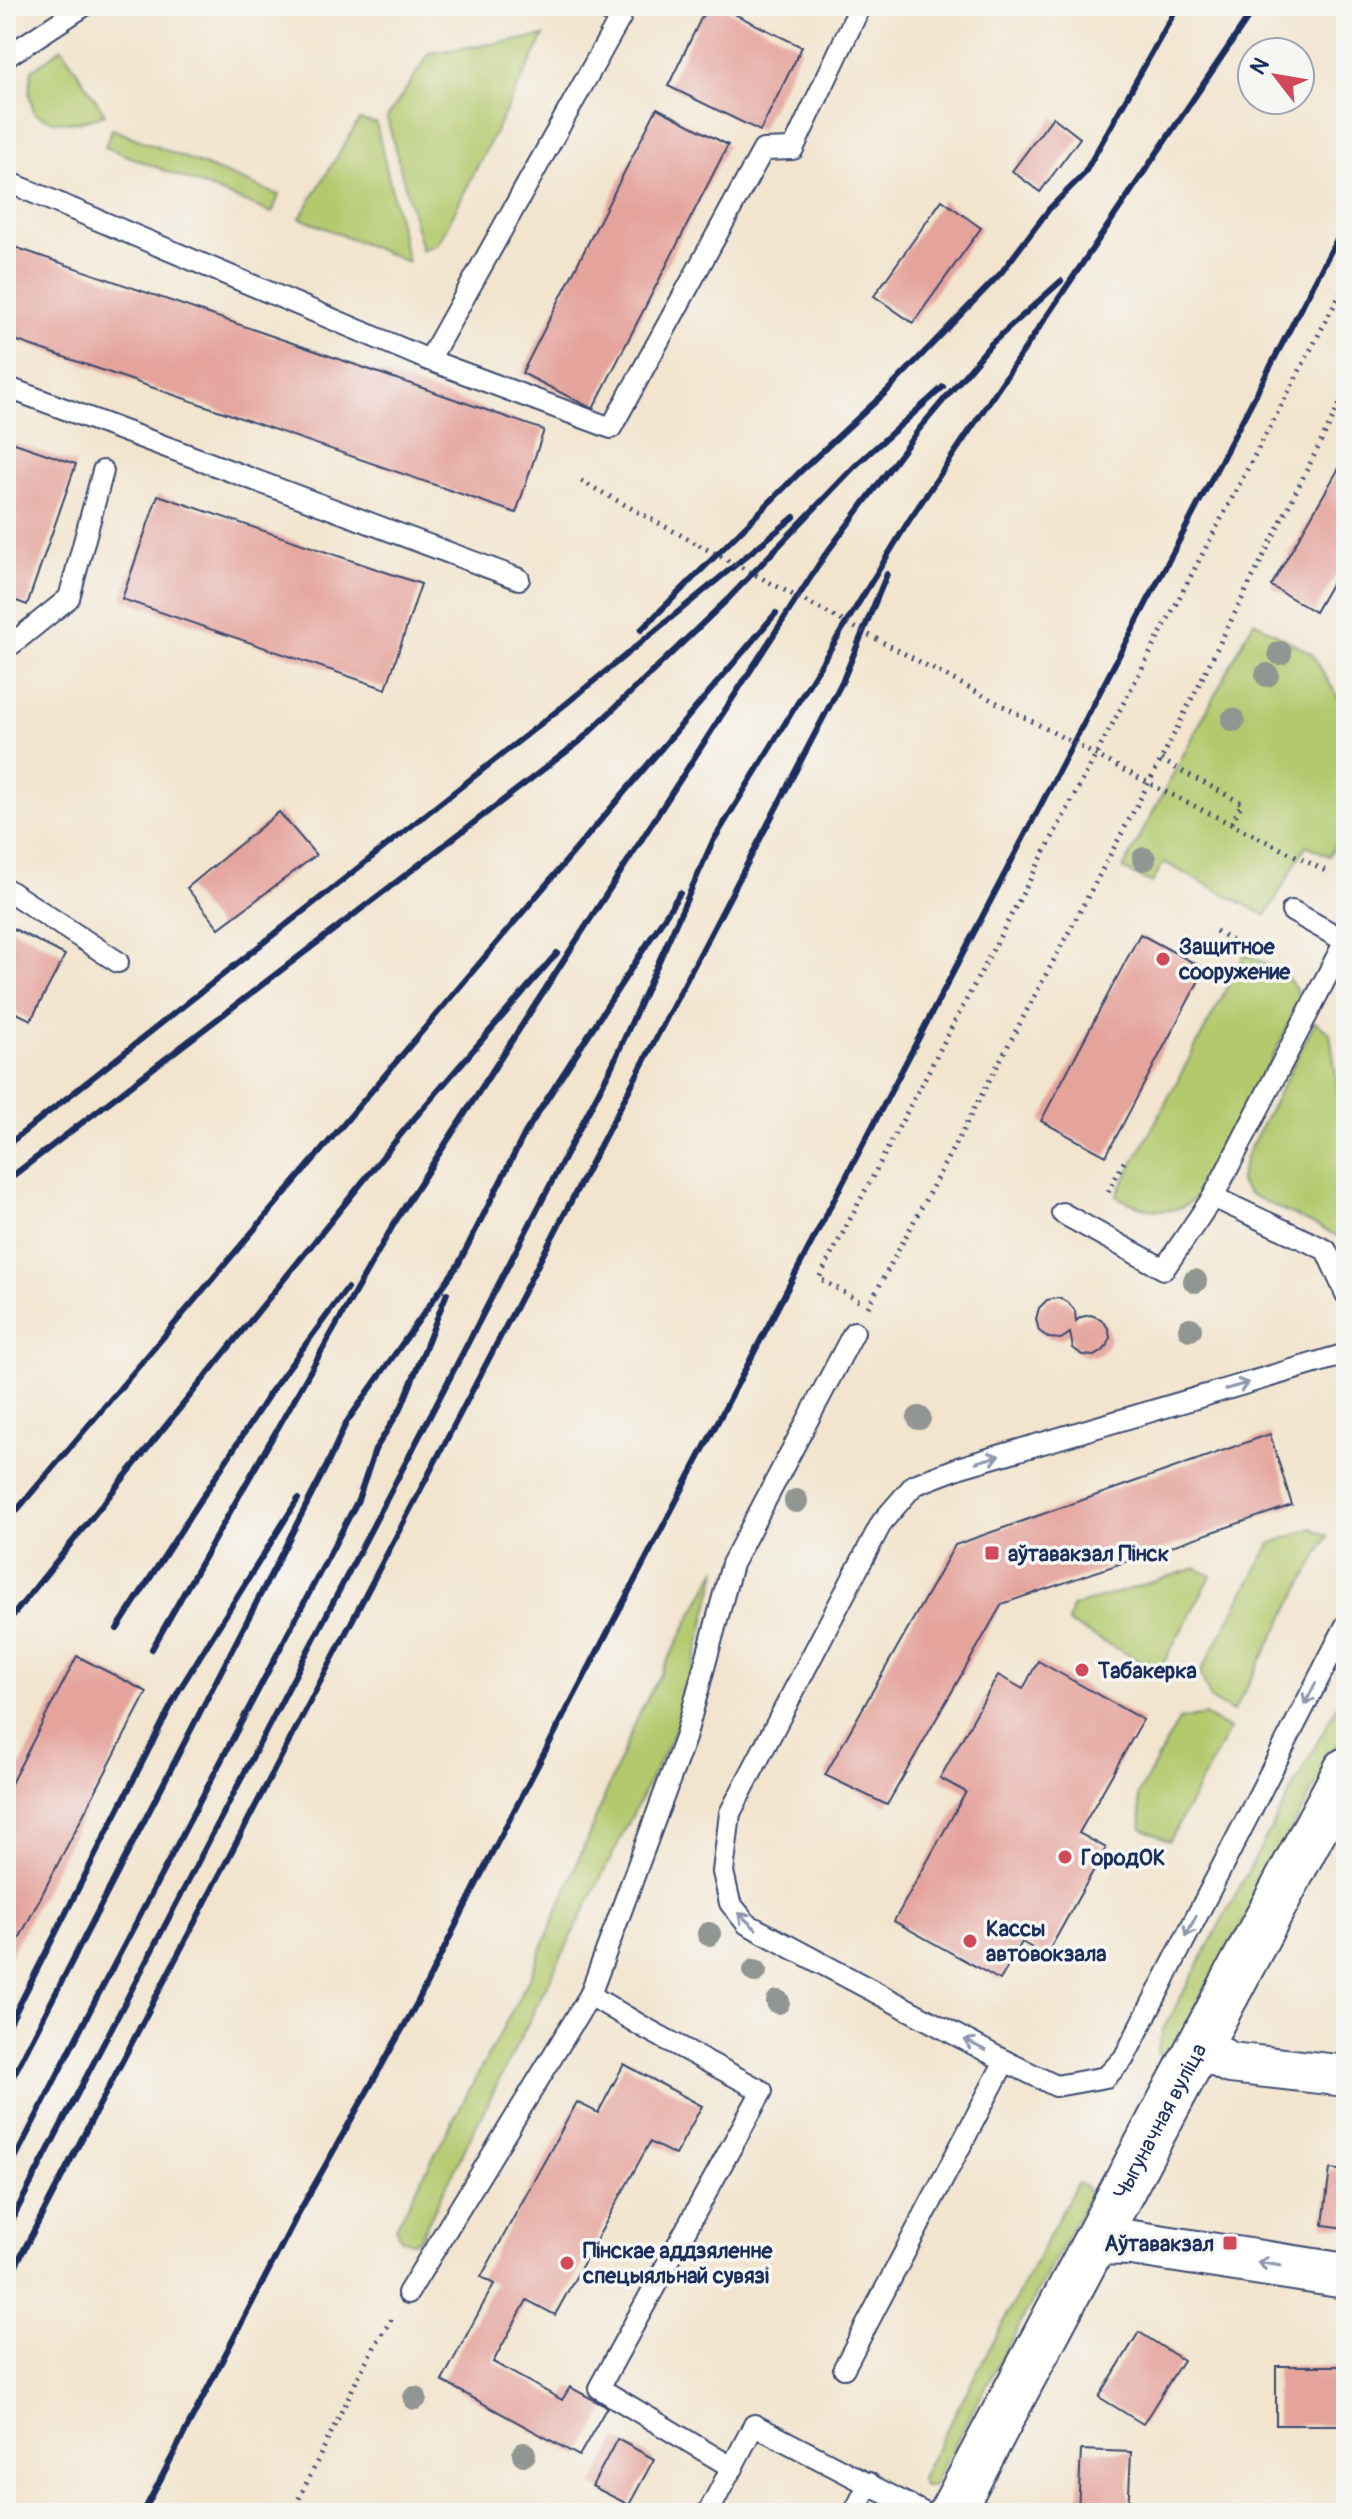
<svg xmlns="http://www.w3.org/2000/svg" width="1352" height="2519" font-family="Pangolin,sans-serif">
<rect width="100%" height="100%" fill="#f6f6f2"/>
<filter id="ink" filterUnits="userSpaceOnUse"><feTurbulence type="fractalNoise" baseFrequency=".0125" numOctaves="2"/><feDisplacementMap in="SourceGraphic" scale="16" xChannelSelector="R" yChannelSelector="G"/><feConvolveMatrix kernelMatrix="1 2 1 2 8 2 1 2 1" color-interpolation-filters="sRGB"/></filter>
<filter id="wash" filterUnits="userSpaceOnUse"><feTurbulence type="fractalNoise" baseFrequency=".006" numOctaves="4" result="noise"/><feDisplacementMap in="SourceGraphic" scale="32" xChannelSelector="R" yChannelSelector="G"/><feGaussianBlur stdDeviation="1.8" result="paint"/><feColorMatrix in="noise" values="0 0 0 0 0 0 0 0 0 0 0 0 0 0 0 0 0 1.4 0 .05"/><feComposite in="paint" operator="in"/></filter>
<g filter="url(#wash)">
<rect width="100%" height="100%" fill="#f2e4cd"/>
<g fill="#b4c96d" stroke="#687c66" stroke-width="2">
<polygon points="544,36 438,244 422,250 387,118 430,53"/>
<path d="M62,48L105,114C79,124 59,127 34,113L29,92L32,70Z"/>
<polygon points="359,120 376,123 408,262 300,218"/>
<polygon points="112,129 279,195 272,213 105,147"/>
<polygon points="1254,621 1312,654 1346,711 1346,826 1329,856 1306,845 1266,916 1164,862 1152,883 1123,869"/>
<path d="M1245,954C1272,967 1291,971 1301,1002L1203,1189C1180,1221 1146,1212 1116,1196Z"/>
<polygon points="1315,1022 1330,1033 1346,1143 1344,1239 1249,1194 1239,1182 1247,1154"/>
<polygon points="1312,1528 1328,1536 1233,1712 1211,1699 1200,1673 1270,1544"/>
<polygon points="718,1567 681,1718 420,2238 413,2242 401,2239 396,2227 530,1977 638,1716"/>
<polygon points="1196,1568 1211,1576 1159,1671 1068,1623 1072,1607"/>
<polygon points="1346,1689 1346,1728 1170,2059 1157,2053 1163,2030"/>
<polygon points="1204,1715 1230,1729 1169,1841 1142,1828 1138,1795 1179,1720"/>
<polygon points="1077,2183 1086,2187 1090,2195 932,2486 923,2486 921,2478"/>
</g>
<g id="blocks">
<g fill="#e4a39b">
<polygon points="707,6 718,6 802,47 760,131 668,86"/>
<polygon points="657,108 728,145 593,409 522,373"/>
<polygon points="1053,117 1080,138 1040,192 1012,171"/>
<polygon points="942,200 981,228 913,323 874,296"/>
<polygon points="6,244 544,430 516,513 6,337"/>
<polygon points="6,440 76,464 27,605 6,597"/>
<polygon points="1346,456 1346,558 1315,612 1271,586"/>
<polygon points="158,495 421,584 386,689 122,599"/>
<polygon points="279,812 316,855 219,928 187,888"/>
<polygon points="6,925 65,955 31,1020 6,1008"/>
<polygon points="1140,934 1205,969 1106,1156 1041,1121"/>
<polygon points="1058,1298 1068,1302 1075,1311 1076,1321 1081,1317 1091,1315 1101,1319 1108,1328 1110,1337 1108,1345 1102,1352 1094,1356 1082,1355 1073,1348 1070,1333 1061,1339 1049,1338 1039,1331 1036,1319 1039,1308 1047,1300"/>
<polygon points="1270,1434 1292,1505 1002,1604 887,1805 825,1775 955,1545"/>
<polygon points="77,1656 147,1692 6,1964 6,1793"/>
<polygon points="1038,1661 1143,1720 1079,1833 1106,1848 1046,1956 1022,1942 1000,1980 894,1921 966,1792 940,1778 998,1675 1023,1689"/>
<polygon points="1345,1990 1346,1990 1346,2023 1337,2020"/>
<polygon points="624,2064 702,2106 675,2155 650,2142 555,2315 527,2300 493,2362 562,2400 570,2387 607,2407 579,2456 442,2381 494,2284 481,2277 577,2102 598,2113"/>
<polygon points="1330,2169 1346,2171 1346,2228 1323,2225"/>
<polygon points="1139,2332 1183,2360 1143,2424 1099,2397"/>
<rect x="1276" y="2366" width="70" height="59"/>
<polygon points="617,2439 654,2459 629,2505 592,2486"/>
<polygon points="1081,2450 1131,2452 1128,2513 1078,2513"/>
</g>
</g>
</g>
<g filter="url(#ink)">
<use href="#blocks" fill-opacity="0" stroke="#3b4a6f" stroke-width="2"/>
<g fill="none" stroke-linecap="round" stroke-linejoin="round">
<g stroke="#3b4a6f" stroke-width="24">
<g id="service">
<polyline points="601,6 620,18"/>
<polyline points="6,57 84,6"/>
<polyline points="6,181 429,360 620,18 622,6"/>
<polyline points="429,360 611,428 763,150 793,149 859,9"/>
<polyline points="6,387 519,579"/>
<polyline points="6,645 12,644 69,598 103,471"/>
<polyline points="6,889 118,962"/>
<polyline points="1213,1197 1345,941 1292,911"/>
<polyline points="1062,1213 1164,1269 1213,1197 1326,1250 1346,1294"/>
<polyline points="1346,1354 961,1467 914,1485 882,1522 730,1813 723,1872 730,1903 747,1924 1005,2061 1056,2086 1106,2077 1124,2058 1346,1625"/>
<polyline points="590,1995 645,2028 762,2091 599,2388 733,2468"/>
<polyline points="408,2293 590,1995 685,1738 732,1564 854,1332"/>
<polyline points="844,2368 1005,2061"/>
<polyline points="708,2513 754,2425 924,2513"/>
<polyline points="854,2513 869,2483"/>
</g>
</g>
<g stroke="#3b4a6f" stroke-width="44">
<polyline id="minor" points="1200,2047 1230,2063 1346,2076"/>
</g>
<g stroke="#3b4a6f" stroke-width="48">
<g id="tertiary">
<polyline points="1096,2242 1132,2243 1346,2276"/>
<path id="s1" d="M951,2513L1346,1770"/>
</g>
</g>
<g stroke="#3b4a6f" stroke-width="5" stroke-dasharray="2 6" stroke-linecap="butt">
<polyline points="581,481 699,545"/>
<polyline points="1161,760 1242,803 1231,824"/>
<polyline points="1158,788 1328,872"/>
<polyline points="1216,931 1247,950"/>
<polyline points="1108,1192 1124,1162"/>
<polyline points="859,1301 819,1278 1346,283"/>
<polyline points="868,1307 1161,760 1346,392"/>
<polyline points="292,2513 368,2357 394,2315"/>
</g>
<use href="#service" stroke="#fff" stroke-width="20"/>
<use href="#minor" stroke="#fff" stroke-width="40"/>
<use href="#tertiary" stroke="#fff" stroke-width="44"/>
<g stroke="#1b2f5e" stroke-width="6">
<polyline points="641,630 801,471 886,392 1001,273 1050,208 1084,174 1178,6"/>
<polyline points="6,1146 567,703 794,517"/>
<polyline points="6,1181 579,742 728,599 855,466 943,387"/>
<polyline points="6,1523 776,613"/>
<polyline points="6,1624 406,1128 557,953"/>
<polyline points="117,1629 270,1393 347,1288"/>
<polyline points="152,1649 395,1222 825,555 920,428 991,344 1061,281"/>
<polyline points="6,2031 179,1690 298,1499"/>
<polyline points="6,2090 327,1465 346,1423 458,1265 525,1133 680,893"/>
<polyline points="6,2176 96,1999 358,1500 375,1450 402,1406 447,1293"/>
<polyline points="6,2231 611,1068 712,843 908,522 1256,6"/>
<polyline points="6,2284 843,680 887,574"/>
<polyline points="143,2513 298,2214 417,2003 493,1851 1346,222"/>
</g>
<polyline stroke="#3b4a6f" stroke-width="5" stroke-dasharray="2 6" stroke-linecap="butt" points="699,545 1158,788"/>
</g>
<g fill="#919692">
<circle cx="1280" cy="653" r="12"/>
<circle cx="1267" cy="675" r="12"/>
<circle cx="1233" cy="720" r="12"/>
<circle cx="1144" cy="859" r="12"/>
<circle cx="1195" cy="1281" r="12"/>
<circle cx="1190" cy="1329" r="12"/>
<circle cx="919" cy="1418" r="12"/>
<circle cx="796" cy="1501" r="12"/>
<circle cx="709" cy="1934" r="12"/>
<circle cx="755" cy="1971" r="12"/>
<circle cx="778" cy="2002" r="12"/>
<circle cx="415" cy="2398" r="12"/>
<circle cx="524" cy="2454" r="12"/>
</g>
<defs><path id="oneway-shaft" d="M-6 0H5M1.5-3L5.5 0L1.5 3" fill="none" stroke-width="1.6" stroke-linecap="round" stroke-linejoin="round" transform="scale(2)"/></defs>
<g stroke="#8d97ae">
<use href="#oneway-shaft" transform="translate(1237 1386) rotate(-16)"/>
<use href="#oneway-shaft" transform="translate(988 1459) rotate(-16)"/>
<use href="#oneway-shaft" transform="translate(1310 1694) rotate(117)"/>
<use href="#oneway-shaft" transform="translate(747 1921) rotate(-138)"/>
<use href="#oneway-shaft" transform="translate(1191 1926) rotate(117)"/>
<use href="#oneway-shaft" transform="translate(975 2045) rotate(-152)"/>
<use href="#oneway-shaft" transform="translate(1269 2264) rotate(-171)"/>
</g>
</g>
<g fill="#d1495b" stroke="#f6f6f2" stroke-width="3">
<circle cx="1163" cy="959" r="8"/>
<rect x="984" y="1545" width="16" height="16" rx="4"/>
<circle cx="1082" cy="1670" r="8"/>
<circle cx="1065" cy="1857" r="8"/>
<circle cx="970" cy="1941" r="8"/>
<rect x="1222" y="2235" width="16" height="16" rx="4"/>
<circle cx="567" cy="2263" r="8"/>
</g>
<g text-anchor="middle" stroke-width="7" stroke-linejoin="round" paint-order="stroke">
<g font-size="22" font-weight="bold" fill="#1b2f5e" stroke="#f6f6f2" text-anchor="start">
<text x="1179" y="954">Защитное<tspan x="1179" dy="25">сооружение</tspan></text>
<text x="1008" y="1561">аўтавакзал Пінск</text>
<text x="1098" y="1678">Табакерка</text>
<text x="1081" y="1865">ГородОК</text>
<text x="986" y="1936">Кассы<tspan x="986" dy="25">автовокзала</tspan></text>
<text x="1214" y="2251" text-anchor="end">Аўтавакзал</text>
<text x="583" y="2258">Пінскае аддзяленне<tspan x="583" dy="25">спецыяльнай сувязі</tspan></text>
</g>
<g font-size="22" fill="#1b2f5e" stroke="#f6f6f2">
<text dy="8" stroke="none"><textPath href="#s1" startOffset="444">Чыгуначная вуліца</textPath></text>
</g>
</g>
<rect width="1352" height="2519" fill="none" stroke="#f6f6f2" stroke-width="32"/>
<g transform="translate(1276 76) rotate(301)"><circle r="38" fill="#f6f6f2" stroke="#9ea6b7" stroke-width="2"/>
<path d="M0-6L14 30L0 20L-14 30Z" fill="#d1495b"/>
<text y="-12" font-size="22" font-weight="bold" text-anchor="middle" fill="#1b2f5e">N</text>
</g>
</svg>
